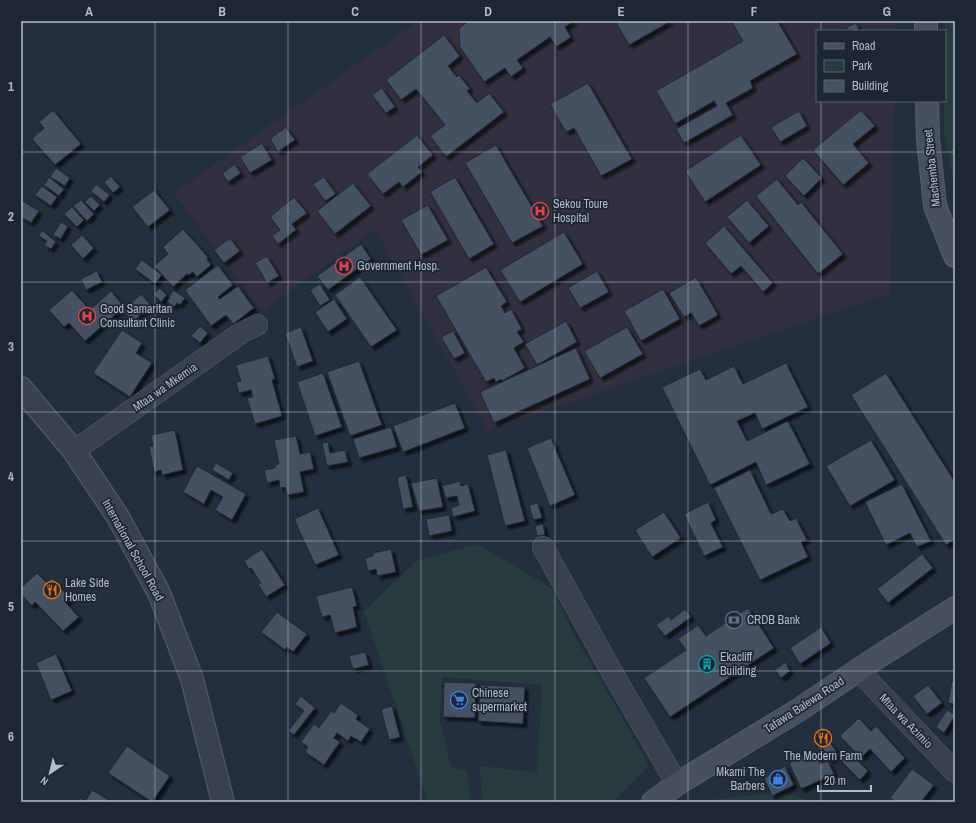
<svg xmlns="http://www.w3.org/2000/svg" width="976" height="823" font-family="'Archivo Narrow',sans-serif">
<defs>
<filter id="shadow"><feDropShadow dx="3.5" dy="3.5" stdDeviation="1" flood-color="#0009"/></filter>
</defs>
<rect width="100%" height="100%" fill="#242f3e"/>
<polygon fill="#32303f" points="418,21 895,21 895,31 817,31 817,101 894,101 890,293 488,430 375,229 262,311 174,193"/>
<g fill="#263c3f">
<polygon points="945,21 955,21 955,191 944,131 944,101 945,101"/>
<polygon points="477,544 552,588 574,635 622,717 649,766 613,802 482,802 480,766 537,772 542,685 442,677 440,720 451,767 467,771 471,802 428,802 364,611 416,561"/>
<polygon points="781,792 815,802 691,802"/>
</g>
<g fill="#455162" stroke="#1f2835" filter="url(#shadow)">
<polygon points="469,21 574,21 565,27 571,37 556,47 550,37 517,60 523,68 511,77 505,68 484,82 460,47 459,28"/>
<polygon points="615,21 671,21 629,45"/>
<polygon points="731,21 779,21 778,22 797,54 750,81 753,88 726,103 733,115 684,143 676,129 717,106 714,101 675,124 656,91 743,41"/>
<polygon points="856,23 860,31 849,31 847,27"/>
<polygon points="444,35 460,56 448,66 457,77 459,75 470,89 467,91 477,103 489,93 504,112 446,157 430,136 445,125 416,89 401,100 386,80"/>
<polygon points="588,83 632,159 601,176 574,128 566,132 550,104"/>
<polygon points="382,88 395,107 386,113 372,95"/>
<polygon points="53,110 81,144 55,165 32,139 44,128 39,122"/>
<polygon points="861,110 875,126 853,144 869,163 843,185 813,150"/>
<polygon points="799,111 807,126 780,142 771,127"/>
<polygon points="286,127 295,140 278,152 270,139"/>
<polygon points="417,135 433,155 418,167 422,172 403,187 399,182 383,194 367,174"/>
<polygon points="741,135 761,165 705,202 685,171"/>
<polygon points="262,143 272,160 250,173 240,157"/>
<polygon points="496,145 543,226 512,243 465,163"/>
<polygon points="803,158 822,178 804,196 785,176"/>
<polygon points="234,164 241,173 228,182 222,174"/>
<polygon points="56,168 70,178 65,186 50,177"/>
<polygon points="111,176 120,187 113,193 104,182"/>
<polygon points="49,177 64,189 59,196 44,185"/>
<polygon points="324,177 336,194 325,201 313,184"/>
<polygon points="455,177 494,244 469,259 430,192"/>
<polygon points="777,179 798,205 801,202 843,254 818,274 756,196"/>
<polygon points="353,183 371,206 335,234 317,211"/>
<polygon points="96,184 110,195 104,202 91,191"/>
<polygon points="42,186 57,197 51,206 35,195"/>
<polygon points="154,190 170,210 148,227 132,207"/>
<polygon points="91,196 100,205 94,211 85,202"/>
<polygon points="294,197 307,213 292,224 296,230 278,244 272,236 280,230 270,217"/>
<polygon points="21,200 39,211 31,223 21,217"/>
<polygon points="81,200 94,214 87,221 73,206"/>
<polygon points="747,200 769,226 749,243 727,217"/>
<polygon points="428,205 448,240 421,255 401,220"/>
<polygon points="72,207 84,220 77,227 64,214"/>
<polygon points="61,222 68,226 61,239 53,235"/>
<polygon points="724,226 773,283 763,292 741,266 731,274 705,243"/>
<polygon points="183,229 208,257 207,259 211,265 197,277 193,272 189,275 187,274 173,287 154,266 168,254 163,247"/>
<polygon points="42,230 56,242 51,249 44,245 47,241 39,236"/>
<polygon points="564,232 583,264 520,302 500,270"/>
<polygon points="82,235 94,248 83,259 71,245"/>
<polygon points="230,238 240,251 224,263 214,250"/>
<polygon points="361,244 371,259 328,290 317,276"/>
<polygon points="267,256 279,276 267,283 255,263"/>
<polygon points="142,260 162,275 155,284 135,269"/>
<polygon points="218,265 233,285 218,297 220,299 238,286 254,308 233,324 226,315 211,326 185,290"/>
<polygon points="486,267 507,302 501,306 505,313 511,309 522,329 517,332 524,342 514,348 525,368 502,381 501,379 496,382 494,378 486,382 436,296"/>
<polygon points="97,271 102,282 86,290 81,279"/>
<polygon points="597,271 609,292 580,308 568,288"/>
<polygon points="360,277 397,330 371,347 335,295"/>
<polygon points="696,277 718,315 699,326 691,313 684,317 669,293"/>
<polygon points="320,284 330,300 320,306 310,290"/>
<polygon points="160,288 167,295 161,302 153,294"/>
<polygon points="663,289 680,319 641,341 624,311"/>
<polygon points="72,290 90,310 111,291 124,307 85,341 69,323 64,327 49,310"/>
<polygon points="173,290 185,298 180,305 177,303 174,307 167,302"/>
<polygon points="141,294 151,305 133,322 123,311"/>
<polygon points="334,299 347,319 328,332 315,312"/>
<polygon points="566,321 577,342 537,365 525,344"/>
<polygon points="200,326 208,333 200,343 191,336"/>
<polygon points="301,327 313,361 297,367 285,333"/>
<polygon points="627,327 643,354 600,378 584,351"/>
<polygon points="122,330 142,343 136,353 152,363 130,397 93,373"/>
<polygon points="453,331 465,353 454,359 441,337"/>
<polygon points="576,348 590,379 494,423 480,392"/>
<polygon points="268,356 275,379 272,380 282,416 255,424 247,398 253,397 251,390 239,393 236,382 241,381 236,365"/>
<polygon points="359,361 382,425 350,436 327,372"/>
<polygon points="786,363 808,407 762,429 755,413 737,421 747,441 788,421 810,464 766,485 756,462 710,485 662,387 700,369 706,380 734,366 743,384"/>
<polygon points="323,373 342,427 315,436 297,382"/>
<polygon points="886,373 955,482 955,539 946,545 851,395"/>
<polygon points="455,403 465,428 403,452 393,426"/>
<polygon points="391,427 397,447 359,458 353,439"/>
<polygon points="175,430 183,470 162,475 161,470 154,472 149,447 153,446 151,435"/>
<polygon points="296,436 300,454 310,452 314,469 300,472 304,492 287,495 285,487 280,488 279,480 267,483 264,470 275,468 275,465 279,464 274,440"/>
<polygon points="551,438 575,495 550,506 527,448"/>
<polygon points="871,440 895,480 850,506 826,466"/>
<polygon points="328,442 330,453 345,450 348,462 327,466 322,443"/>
<polygon points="506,450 525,521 505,526 487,455"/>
<polygon points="216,463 233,473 229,480 212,470"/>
<polygon points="197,466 246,494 232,520 215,510 223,497 211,490 204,504 183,492"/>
<polygon points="750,470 771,514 783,509 790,521 796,518 807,540 801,542 808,557 760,580 714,488"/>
<polygon points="406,475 413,507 403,509 397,477"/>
<polygon points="437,478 443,507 419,511 411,483"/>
<polygon points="460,481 461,486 468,484 475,511 453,517 451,508 459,505 457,496 446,498 442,486"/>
<polygon points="902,484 931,541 917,547 910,533 886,545 865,502"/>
<polygon points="708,502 716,520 711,523 723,547 704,556 684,514"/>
<polygon points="538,503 542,518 533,520 529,505"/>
<polygon points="318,508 339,555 315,565 294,519"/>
<polygon points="664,512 681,538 652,557 635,530"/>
<polygon points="449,515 452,531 429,536 426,519"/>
<polygon points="543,524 545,535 537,536 535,526"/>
<polygon points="262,549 285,585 266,597 258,584 261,583 251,568 249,569 244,561"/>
<polygon points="391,549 396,572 377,576 376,569 368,571 365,558 373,556 373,553"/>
<polygon points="922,554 933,568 888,603 877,589"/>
<polygon points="37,573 47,583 52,578 70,599 66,603 79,617 63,631 35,602 32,606 21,594 21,588"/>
<polygon points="352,587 357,606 353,607 357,627 335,633 330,615 322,617 316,596"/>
<polygon points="748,608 774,648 670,717 644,678 686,650 678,639 698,625 706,636"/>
<polygon points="685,609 691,617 665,636 656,625 669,616 671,620"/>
<polygon points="277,612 307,634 293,652 287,647 285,650 261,632"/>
<polygon points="821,627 831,643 800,664 790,648"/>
<polygon points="365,652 369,665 353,669 349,656"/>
<polygon points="56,654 72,691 51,700 36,663"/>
<polygon points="785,662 790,671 781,678 775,670"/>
<polygon points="952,681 955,681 955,704 948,703"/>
<polygon points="444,682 476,683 475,718 443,717"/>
<polygon points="480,685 525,687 523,724 478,721"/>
<polygon points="928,685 942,703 927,714 913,696"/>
<polygon points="301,696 315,708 294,735 288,731 304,711 295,704"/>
<polygon points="341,703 358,715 356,719 370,729 361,742 351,736 348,741 337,733 334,738 340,742 324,765 305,752 308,747 301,742 314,724 319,728 331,711 334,713"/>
<polygon points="392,706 400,737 389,740 381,709"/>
<polygon points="947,710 955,715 944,733 936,727"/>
<polygon points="859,718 871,731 876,726 905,758 891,772 870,749 861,758 840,736"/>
<polygon points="829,741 839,755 830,760 821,746"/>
<polygon points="127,746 170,776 152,802 108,773"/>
<polygon points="816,751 820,764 828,761 834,774 801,789 789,763"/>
<polygon points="848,751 868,771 860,780 840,760"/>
<polygon points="785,766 794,785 772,796 764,778"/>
<polygon points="912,769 934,785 921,802 896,802 890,798"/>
<polygon points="92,790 112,802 78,802 80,798 85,802"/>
</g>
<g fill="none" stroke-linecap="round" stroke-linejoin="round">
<g stroke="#565f6c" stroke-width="22">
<g id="minor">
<polyline points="74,451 241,333 257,325"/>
<polyline points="543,547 613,674 677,784"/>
<polyline points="858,670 955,772"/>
</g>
</g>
<g stroke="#565f6c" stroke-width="24">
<polyline id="tertiary" points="21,388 74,451 118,517 159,593 192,679 223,802"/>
</g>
<g stroke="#565f6c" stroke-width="24">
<g id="secondary">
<polyline points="926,21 926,31"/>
<polyline points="927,101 928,139 935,206 955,256"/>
<polyline points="653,802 677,784 797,711 878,657 955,608"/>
</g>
</g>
<use href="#minor" stroke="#38414e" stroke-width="21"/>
<use href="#tertiary" stroke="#38414e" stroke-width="22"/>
<use href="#secondary" stroke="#465061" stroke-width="22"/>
</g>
<path fill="none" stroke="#b4bcc9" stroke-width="1" stroke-opacity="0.55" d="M155,21V802M288,21V802M421,21V802M555,21V802M688,21V802M821,21V31M821,101V802M21,152H955M21,282H955M21,412H955M21,541H955M21,671H955"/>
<defs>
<g id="hospital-ring" transform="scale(0.9)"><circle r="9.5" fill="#1d2633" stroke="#e0444e" stroke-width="1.5"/><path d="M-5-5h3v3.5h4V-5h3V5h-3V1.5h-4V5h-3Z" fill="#e0444e"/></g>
<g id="restaurant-ring" transform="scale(0.9)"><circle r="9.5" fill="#1d2633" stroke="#e8710a" stroke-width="1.5"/><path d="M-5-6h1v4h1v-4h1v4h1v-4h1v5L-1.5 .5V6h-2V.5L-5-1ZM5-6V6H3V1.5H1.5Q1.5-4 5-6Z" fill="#e8710a"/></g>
<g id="bank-ring" transform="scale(0.9)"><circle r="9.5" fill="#1d2633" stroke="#5c6f8a" stroke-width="1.5"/><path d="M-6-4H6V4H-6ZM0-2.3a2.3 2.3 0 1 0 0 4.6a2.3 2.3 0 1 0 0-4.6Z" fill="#5c6f8a"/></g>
<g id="building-ring" transform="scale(0.9)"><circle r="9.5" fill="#1d2633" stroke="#0f9aa8" stroke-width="1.5"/><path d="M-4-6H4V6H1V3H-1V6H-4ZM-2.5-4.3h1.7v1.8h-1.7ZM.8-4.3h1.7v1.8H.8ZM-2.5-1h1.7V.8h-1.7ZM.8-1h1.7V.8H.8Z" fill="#0f9aa8"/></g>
<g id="supermarket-ring" transform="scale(0.9)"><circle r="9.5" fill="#1d2633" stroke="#3f7fe0" stroke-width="1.5"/><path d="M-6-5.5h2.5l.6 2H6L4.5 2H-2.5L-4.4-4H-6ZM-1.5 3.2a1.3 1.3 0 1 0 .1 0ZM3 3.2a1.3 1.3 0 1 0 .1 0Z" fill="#3f7fe0"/></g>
<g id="shop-ring" transform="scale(0.9)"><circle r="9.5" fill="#1d2633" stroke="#3f7fe0" stroke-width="1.5"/><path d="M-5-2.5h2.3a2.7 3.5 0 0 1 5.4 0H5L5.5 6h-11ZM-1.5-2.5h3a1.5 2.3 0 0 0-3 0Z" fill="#3f7fe0"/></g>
</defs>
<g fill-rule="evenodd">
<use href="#hospital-ring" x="540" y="211"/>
<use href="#hospital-ring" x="344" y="266"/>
<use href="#hospital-ring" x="87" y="316"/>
<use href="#restaurant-ring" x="52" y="590"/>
<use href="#bank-ring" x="734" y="620"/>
<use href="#building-ring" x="707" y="664"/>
<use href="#supermarket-ring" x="459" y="700"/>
<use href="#restaurant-ring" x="823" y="738"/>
<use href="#shop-ring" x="778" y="779"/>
</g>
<g text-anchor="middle" stroke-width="3.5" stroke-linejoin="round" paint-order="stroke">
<g font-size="12" fill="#b4bcc9" stroke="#1d2633">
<text transform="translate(932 168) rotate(-96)" y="4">Machemba Street</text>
<text transform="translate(165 387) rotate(-35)" y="4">Mtaa wa Mkemia</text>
<text transform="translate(133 550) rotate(61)" y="4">International School Road</text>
<text transform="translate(804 705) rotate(-33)" y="4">Tafawa Balewa Road</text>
<text transform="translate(906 721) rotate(46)" y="4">Mtaa wa Azimio</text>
</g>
<g font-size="12" fill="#b4bcc9" stroke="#1d2633" text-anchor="start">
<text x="553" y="208">Sekou Toure<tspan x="553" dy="14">Hospital</tspan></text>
<text x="357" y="270">Government Hosp.</text>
<text x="100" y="313">Good Samaritan<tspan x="100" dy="14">Consultant Clinic</tspan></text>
<text x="65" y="587">Lake Side<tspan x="65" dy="14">Homes</tspan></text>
<text x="747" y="624">CRDB Bank</text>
<text x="720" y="661">Ekacliff<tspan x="720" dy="14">Building</tspan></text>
<text x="472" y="697">Chinese<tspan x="472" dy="14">supermarket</tspan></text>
<text x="823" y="760" text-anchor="middle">The Modern Farm</text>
<text x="765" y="776" text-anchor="end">Mkami The<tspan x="765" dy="14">Barbers</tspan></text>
</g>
</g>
<rect width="976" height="823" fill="none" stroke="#1d2633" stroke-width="44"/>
<rect x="816" y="30" width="130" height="72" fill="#1d2633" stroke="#59626f"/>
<rect x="824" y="43" width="20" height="6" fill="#465061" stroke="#59626f"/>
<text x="852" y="50" font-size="12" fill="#b4bcc9">Road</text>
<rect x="824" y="60" width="20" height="12" fill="#263c3f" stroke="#59626f"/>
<text x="852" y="70" font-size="12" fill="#b4bcc9">Park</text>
<rect x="824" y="80" width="20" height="12" fill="#455162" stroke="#59626f"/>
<text x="852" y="90" font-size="12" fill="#b4bcc9">Building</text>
<g transform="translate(50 773) rotate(215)" stroke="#1d2633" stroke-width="3" paint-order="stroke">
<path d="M0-3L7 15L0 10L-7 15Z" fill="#b4bcc9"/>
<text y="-6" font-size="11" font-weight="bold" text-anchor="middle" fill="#b4bcc9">N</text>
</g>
<path d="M818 785v6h53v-6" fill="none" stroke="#b4bcc9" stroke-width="2"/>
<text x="824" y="785" font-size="12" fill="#b4bcc9" stroke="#1d2633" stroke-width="3" paint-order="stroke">20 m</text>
<rect x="22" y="22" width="932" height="779" fill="none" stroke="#b4bcc9" stroke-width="1.5"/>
<g font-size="13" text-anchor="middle" font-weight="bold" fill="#b4bcc9">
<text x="89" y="16">A</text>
<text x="222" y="16">B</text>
<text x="355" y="16">C</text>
<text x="488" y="16">D</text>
<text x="621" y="16">E</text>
<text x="754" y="16">F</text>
<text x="887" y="16">G</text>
<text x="11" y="91">1</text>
<text x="11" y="221">2</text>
<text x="11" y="351">3</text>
<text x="11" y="481">4</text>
<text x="11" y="611">5</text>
<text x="11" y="741">6</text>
</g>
</svg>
